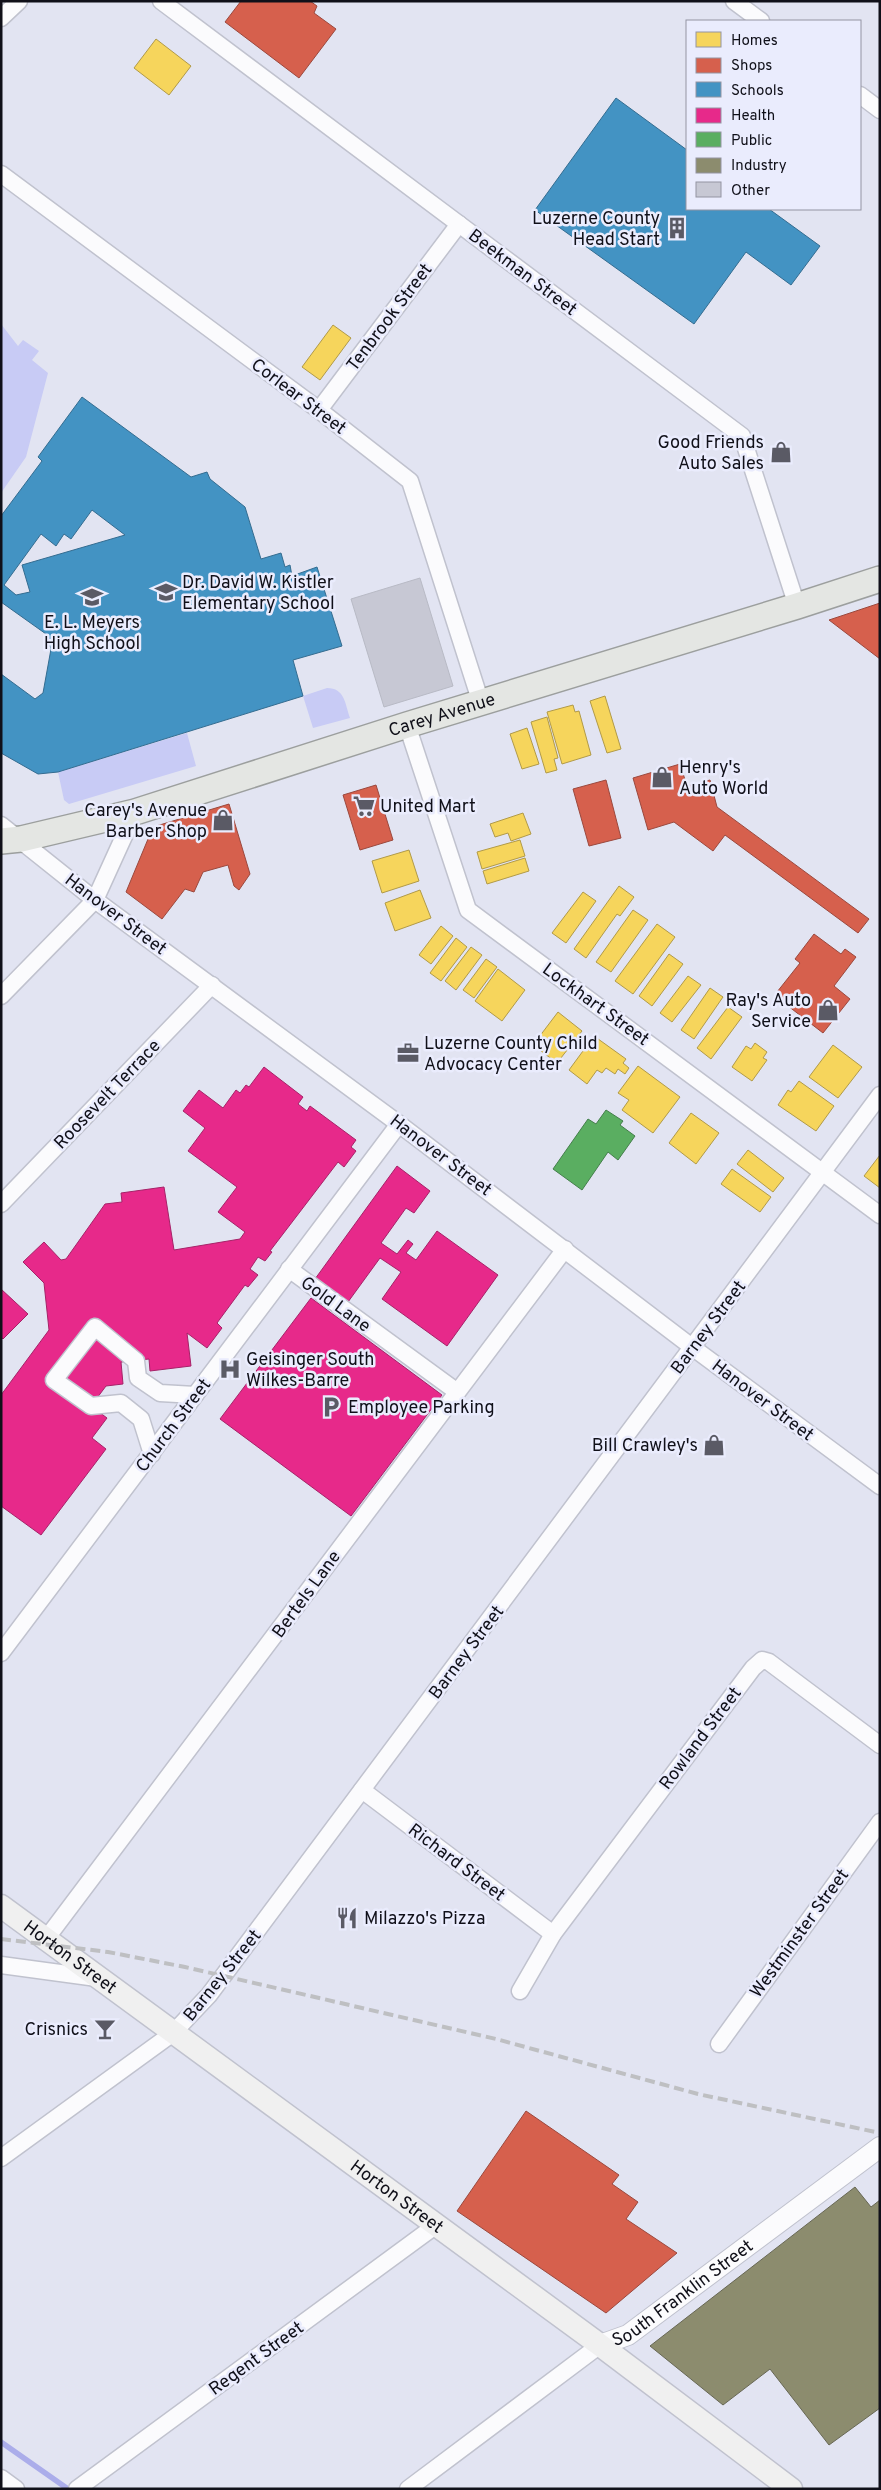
<svg xmlns="http://www.w3.org/2000/svg" width="881" height="2490" font-family="Overpass,sans-serif">
<rect width="100%" height="100%" fill="#e2e4f2"/>
<g fill="#c8cbf5">
<polygon points="1,324 18,346 23,340 39,351 32,360 48,373 26,457 1,493"/>
<path d="M327,688C345,688 345,704 350,718L313,728L303,696Z"/>
<polygon points="187,733 196,766 69,804 64,800 58,772"/>
</g>
<g fill="#f6d55c" stroke="#b19a48">
<polygon points="156,39 191,66 169,95 134,68"/>
<polygon points="333,325 351,338 320,380 302,367"/>
<polygon points="605,696 621,749 607,753 590,701"/>
<polygon points="573,705 575,712 579,711 591,755 562,764 547,712"/>
<polygon points="547,717 558,758 554,759 557,770 546,773 531,722"/>
<polygon points="527,728 539,764 522,769 510,734"/>
<polygon points="523,813 531,834 511,841 508,833 495,837 490,824"/>
<polygon points="520,840 525,856 482,869 477,852"/>
<polygon points="409,850 419,881 382,893 372,861"/>
<polygon points="525,858 529,871 487,884 483,871"/>
<polygon points="619,886 634,897 620,916 617,914 586,958 574,949"/>
<polygon points="420,890 431,918 395,931 385,903"/>
<polygon points="583,892 596,901 566,943 552,933"/>
<polygon points="633,910 648,920 611,972 596,962"/>
<polygon points="657,924 675,937 633,994 615,981"/>
<polygon points="441,926 453,936 431,964 419,955"/>
<polygon points="456,938 467,947 441,981 430,973"/>
<polygon points="471,947 482,955 456,990 445,981"/>
<polygon points="669,954 683,964 652,1006 639,996"/>
<polygon points="486,959 497,967 474,998 463,990"/>
<polygon points="498,969 525,990 502,1021 475,1001"/>
<polygon points="688,976 701,985 672,1022 660,1013"/>
<polygon points="710,988 723,997 694,1039 681,1030"/>
<polygon points="728,1007 742,1017 711,1059 697,1048"/>
<polygon points="558,1012 582,1031 557,1063 533,1045"/>
<polygon points="594,1036 626,1059 623,1063 629,1068 625,1074 618,1069 615,1074 606,1068 602,1073 597,1070 587,1084 569,1070"/>
<polygon points="755,1043 767,1052 763,1058 767,1060 752,1081 732,1067 746,1046 751,1049"/>
<polygon points="833,1045 862,1067 838,1098 809,1077"/>
<polygon points="638,1066 680,1097 653,1133 622,1110 629,1100 618,1093"/>
<polygon points="799,1081 834,1106 816,1131 778,1105 788,1090 791,1092"/>
<polygon points="691,1113 719,1133 696,1164 669,1143"/>
<polygon points="748,1150 784,1178 773,1192 737,1164"/>
<polygon points="880,1155 880,1188 864,1176"/>
<polygon points="732,1169 771,1197 760,1212 721,1184"/>
</g>
<g fill="#d6604d" stroke="#9b483d">
<polygon points="241,1 310,1 317,6 314,13 336,29 299,78 225,22"/>
<polygon points="880,603 880,659 829,620"/>
<polygon points="680,764 687,786 710,780 717,807 869,919 858,933 725,835 713,851 674,822 648,830 633,778"/>
<polygon points="606,780 621,838 589,846 573,789"/>
<polygon points="376,785 393,840 360,850 343,795"/>
<polygon points="229,804 250,874 239,890 234,886 228,865 203,872 194,892 185,889 162,919 126,892 153,827"/>
<polygon points="814,934 841,954 845,949 856,957 834,986 850,999 823,1033 779,999 782,996 777,992 800,963 795,959"/>
<polygon points="526,2111 619,2175 612,2184 638,2202 626,2219 677,2253 606,2313 457,2211"/>
</g>
<g fill="#4393c3" stroke="#346c90" fill-rule="evenodd">
<polygon points="616,98 687,150 687,209 769,209 820,246 791,285 746,252 694,324 535,210"/>
<path d="M82,397L191,477L207,472L210,479L245,507L261,559L281,553L285,567L290,565L292,576L317,567L342,646L293,660L303,696L58,772L38,774L1,753V674L35,699L43,693L51,649L46,634L1,602V516L42,461L38,457ZM92,510L125,535L22,565L30,592L16,595L4,585L41,534L56,546L64,534L71,539Z"/>
</g>
<g fill="#e7298a" stroke="#a62268">
<polygon points="264,1067 303,1097 298,1104 307,1111 310,1106 356,1140 351,1147 356,1151 344,1167 338,1162 270,1251 272,1252 265,1261 258,1257 250,1269 258,1275 248,1287 245,1285 217,1323 222,1328 207,1348 187,1333 191,1366 150,1371 149,1359 121,1362 123,1384 106,1386 91,1406 107,1418 92,1438 106,1449 41,1535 1,1506 1,1395 49,1330 44,1283 23,1262 44,1242 61,1260 66,1259 105,1204 122,1202 121,1193 164,1187 174,1250 240,1239 245,1232 218,1212 237,1187 188,1151 205,1128 183,1111 199,1090 223,1108 236,1090 240,1093 246,1085 249,1087"/>
<polygon points="397,1166 430,1191 414,1213 406,1208 381,1243 397,1254 408,1240 413,1244 406,1253 416,1260 437,1231 498,1275 447,1346 382,1299 401,1272 380,1258 348,1302 315,1279"/>
<polygon points="1,1289 28,1314 3,1339 1,1337"/>
<polygon points="311,1298 442,1395 351,1516 220,1419"/>
</g>
<polygon fill="#5aae61" stroke="#447f4b" points="606,1110 623,1121 620,1125 635,1136 618,1160 608,1152 582,1190 553,1169 588,1119 596,1124"/>
<polygon fill="#8c8c6e" stroke="#676754" points="855,2187 871,2207 880,2200 880,2408 829,2445 770,2369 723,2405 650,2346"/>
<g fill="none" stroke-linecap="round" stroke-linejoin="round">
<polyline stroke="#abadea" stroke-width="5.5" points="1,2442 68,2489"/>
</g>
<polygon fill="#c7c8d4" stroke="#b8bac5" points="420,578 453,686 384,707 351,599"/>
<g fill="none" stroke-linecap="round" stroke-linejoin="round">
<g stroke="#c0c2ce" stroke-width="19">
<g id="minor">
<polyline points="161,1 742,436 797,606"/>
<polyline points="734,1 761,21"/>
<polyline points="1,18 19,1"/>
<polyline points="860,95 880,110"/>
<polyline points="1,174 319,410 410,481 481,703"/>
<polyline points="319,410 459,224"/>
<polyline points="407,725 468,910 880,1215"/>
<polyline points="1,825 95,900 399,1124 692,1347 880,1486"/>
<polyline points="1,996 95,900 135,812"/>
<polyline points="1,1204 212,985"/>
<polyline points="289,1269 456,1391"/>
<polyline points="152,1454 141,1419 121,1403 91,1406 54,1380 95,1327 136,1361 138,1378 160,1393 195,1395"/>
<polyline points="1,1653 399,1124"/>
<polyline points="362,1790 553,1934"/>
<polyline points="46,1939 565,1249"/>
<polyline points="1,1965 97,1978"/>
<polyline points="520,1991 553,1934 753,1668 762,1660 769,1662 880,1745"/>
<polyline points="719,2044 880,1822"/>
<polyline points="1,2158 173,2033 209,1995 880,1095"/>
<polyline points="1,2478 16,2489"/>
<polyline points="77,2489 435,2226"/>
<polyline points="408,2489 600,2345"/>
</g>
</g>
<g stroke="#c0c2ce" stroke-width="22">
<g id="tertiary">
<path id="s1" d="M600,2345L628,2335L880,2147"/>
</g>
</g>
<g stroke="#c0c2ce" stroke-width="25">
<g id="secondary">
<path id="s2" d="M1,1906L600,2345L791,2489"/>
</g>
</g>
<g stroke="#9c9f9e" stroke-width="28">
<g id="primary">
<path id="s3" d="M1,841L21,839L135,812L407,725L797,606L880,579"/>
</g>
</g>
<use href="#minor" stroke="#fbfbfd" stroke-width="16"/>
<use href="#tertiary" stroke="#fbfbfd" stroke-width="20"/>
<use href="#secondary" stroke="#f0f0f0" stroke-width="22"/>
<use href="#primary" stroke="#e4e6e3" stroke-width="25"/>
<polyline stroke="#bebfc2" stroke-width="4" stroke-dasharray="10 5" stroke-linecap="butt" points="1,1939 108,1952 185,1967 496,2039 698,2094 880,2133"/>
</g>
<defs>
<g id="building-bare" transform="scale(1.725)"><path d="M-4-6H4V6H1V3H-1V6H-4ZM-2.5-4.3h1.7v1.8h-1.7ZM.8-4.3h1.7v1.8H.8ZM-2.5-1h1.7V.8h-1.7ZM.8-1h1.7V.8H.8Z" fill="#5a5a65" stroke="#eaecfd" stroke-width="2.5" paint-order="stroke"/></g>
<g id="shop-bare" transform="scale(1.725)"><path d="M-5-2.5h2.3a2.7 3.5 0 0 1 5.4 0H5L5.5 6h-11ZM-1.5-2.5h3a1.5 2.3 0 0 0-3 0Z" fill="#5a5a65" stroke="#eaecfd" stroke-width="2.5" paint-order="stroke"/></g>
<g id="school-bare" transform="scale(1.725)"><path d="M0-5L7-2L0 1L-7-2ZM-4 1L0 2.5L4 1V4Q0 6-4 4Z" fill="#5a5a65" stroke="#eaecfd" stroke-width="2.5" paint-order="stroke"/></g>
<g id="supermarket-bare" transform="scale(1.725)"><path d="M-6-5.5h2.5l.6 2H6L4.5 2H-2.5L-4.4-4H-6ZM-1.5 3.2a1.3 1.3 0 1 0 .1 0ZM3 3.2a1.3 1.3 0 1 0 .1 0Z" fill="#5a5a65" stroke="#eaecfd" stroke-width="2.5" paint-order="stroke"/></g>
<g id="office-bare" transform="scale(1.725)"><path d="M-6-3h4V-5.5h4V-3h4V5H-6ZM-1-4.5V-3h2v-1.5ZM-6 0V1H6V0Z" fill="#5a5a65" stroke="#eaecfd" stroke-width="2.5" paint-order="stroke"/></g>
<g id="hospital-bare" transform="scale(1.725)"><path d="M-5-5h3v3.5h4V-5h3V5h-3V1.5h-4V5h-3Z" fill="#5a5a65" stroke="#eaecfd" stroke-width="2.5" paint-order="stroke"/></g>
<g id="parking-bare" transform="scale(1.725)"><path d="M-3.5-5.5H1a3.5 3.5 0 0 1 0 7H-1V5.5H-3.5ZM-1-3.4V-.6H.8a1.4 1.4 0 0 0 0-2.8Z" fill="#5a5a65" stroke="#eaecfd" stroke-width="2.5" paint-order="stroke"/></g>
<g id="restaurant-bare" transform="scale(1.725)"><path d="M-5-6h1v4h1v-4h1v4h1v-4h1v5L-1.5 .5V6h-2V.5L-5-1ZM5-6V6H3V1.5H1.5Q1.5-4 5-6Z" fill="#5a5a65" stroke="#eaecfd" stroke-width="2.5" paint-order="stroke"/></g>
<g id="bar-bare" transform="scale(1.725)"><path d="M-6-5H6L.8 .8V4.5H3.5V6h-7V4.5H-.8V.8Z" fill="#5a5a65" stroke="#eaecfd" stroke-width="2.5" paint-order="stroke"/></g>
</defs>
<g fill-rule="evenodd">
<use href="#building-bare" x="677" y="228"/>
<use href="#shop-bare" x="781" y="452"/>
<use href="#school-bare" x="166" y="592"/>
<use href="#school-bare" x="92" y="597"/>
<use href="#shop-bare" x="662" y="777"/>
<use href="#supermarket-bare" x="364" y="806"/>
<use href="#shop-bare" x="223" y="820"/>
<use href="#shop-bare" x="828" y="1010"/>
<use href="#office-bare" x="408" y="1053"/>
<use href="#hospital-bare" x="230" y="1369"/>
<use href="#parking-bare" x="331" y="1407"/>
<use href="#shop-bare" x="714" y="1445"/>
<use href="#restaurant-bare" x="347" y="1918"/>
<use href="#bar-bare" x="105" y="2029"/>
</g>
<g text-anchor="middle" stroke-width="5" stroke-linejoin="round" paint-order="stroke">
<g font-size="18" fill="#101019" stroke="#eaecfd" text-anchor="start">
<text x="660" y="224" text-anchor="end">Luzerne County<tspan x="660" dy="21">Head Start</tspan></text>
<text x="764" y="448" text-anchor="end">Good Friends<tspan x="764" dy="21">Auto Sales</tspan></text>
<text x="182" y="588">Dr. David W. Kistler<tspan x="182" dy="21">Elementary School</tspan></text>
<text x="92" y="628" text-anchor="middle">E. L. Meyers<tspan x="92" dy="21">High School</tspan></text>
<text x="679" y="773">Henry's<tspan x="679" dy="21">Auto World</tspan></text>
<text x="380" y="812">United Mart</text>
<text x="207" y="816" text-anchor="end">Carey's Avenue<tspan x="207" dy="21">Barber Shop</tspan></text>
<text x="811" y="1006" text-anchor="end">Ray's Auto<tspan x="811" dy="21">Service</tspan></text>
<text x="424" y="1049">Luzerne County Child<tspan x="424" dy="21">Advocacy Center</tspan></text>
<text x="246" y="1365">Geisinger South<tspan x="246" dy="21">Wilkes-Barre</tspan></text>
<text x="348" y="1413">Employee Parking</text>
<text x="698" y="1451" text-anchor="end">Bill Crawley's</text>
<text x="364" y="1924">Milazzo's Pizza</text>
<text x="88" y="2035" text-anchor="end">Crisnics</text>
</g>
<g font-size="18" fill="#101019" stroke="#eaecfd">
<text transform="translate(523 272) rotate(37)" y="6">Beekman Street</text>
<text transform="translate(389 317) rotate(-53)" y="6">Tenbrook Street</text>
<text transform="translate(299 396) rotate(37)" y="6">Corlear Street</text>
<text dy="6" stroke="none"><textPath href="#s3" startOffset="459">Carey Avenue</textPath></text>
<text transform="translate(116 914) rotate(37)" y="6">Hanover Street</text>
<text transform="translate(596 1004) rotate(36)" y="6">Lockhart Street</text>
<text transform="translate(107 1094) rotate(-46)" y="6">Roosevelt Terrace</text>
<text transform="translate(441 1155) rotate(37)" y="6">Hanover Street</text>
<text transform="translate(336 1304) rotate(36)" y="6">Gold Lane</text>
<text transform="translate(708 1327) rotate(-53)" y="6">Barney Street</text>
<text transform="translate(763 1400) rotate(37)" y="6">Hanover Street</text>
<text transform="translate(173 1425) rotate(-53)" y="6">Church Street</text>
<text transform="translate(306 1594) rotate(-54)" y="6">Bertels Lane</text>
<text transform="translate(466 1652) rotate(-53)" y="6">Barney Street</text>
<text transform="translate(700 1738) rotate(-53)" y="6">Rowland Street</text>
<text transform="translate(457 1862) rotate(37)" y="6">Richard Street</text>
<text transform="translate(799 1933) rotate(-54)" y="6">Westminster Street</text>
<text dy="6" stroke="none"><textPath href="#s2" startOffset="86">Horton Street</textPath></text>
<text transform="translate(222 1975) rotate(-51)" y="6">Barney Street</text>
<text dy="6" stroke="none"><textPath href="#s2" startOffset="491">Horton Street</textPath></text>
<text dy="6" stroke="none"><textPath href="#s1" startOffset="98">South Franklin Street</textPath></text>
<text transform="translate(256 2358) rotate(-36)" y="6">Regent Street</text>
</g>
</g>
<rect width="881" height="2490" fill="none" stroke="#101019" stroke-width="5"/>
<rect x="686" y="20" width="175" height="190" fill="#eaecfd" stroke="#9394a2"/>
<rect x="696" y="32" width="25" height="15" fill="#f6d55c" stroke="#9394a2"/>
<text x="731" y="45" font-size="15" fill="#101019">Homes</text>
<rect x="696" y="58" width="25" height="15" fill="#d6604d" stroke="#9394a2"/>
<text x="731" y="70" font-size="15" fill="#101019">Shops</text>
<rect x="696" y="82" width="25" height="15" fill="#4393c3" stroke="#9394a2"/>
<text x="731" y="95" font-size="15" fill="#101019">Schools</text>
<rect x="696" y="108" width="25" height="15" fill="#e7298a" stroke="#9394a2"/>
<text x="731" y="120" font-size="15" fill="#101019">Health</text>
<rect x="696" y="132" width="25" height="15" fill="#5aae61" stroke="#9394a2"/>
<text x="731" y="145" font-size="15" fill="#101019">Public</text>
<rect x="696" y="158" width="25" height="15" fill="#8c8c6e" stroke="#9394a2"/>
<text x="731" y="170" font-size="15" fill="#101019">Industry</text>
<rect x="696" y="182" width="25" height="15" fill="#c7c8d4" stroke="#9394a2"/>
<text x="731" y="195" font-size="15" fill="#101019">Other</text>
</svg>
